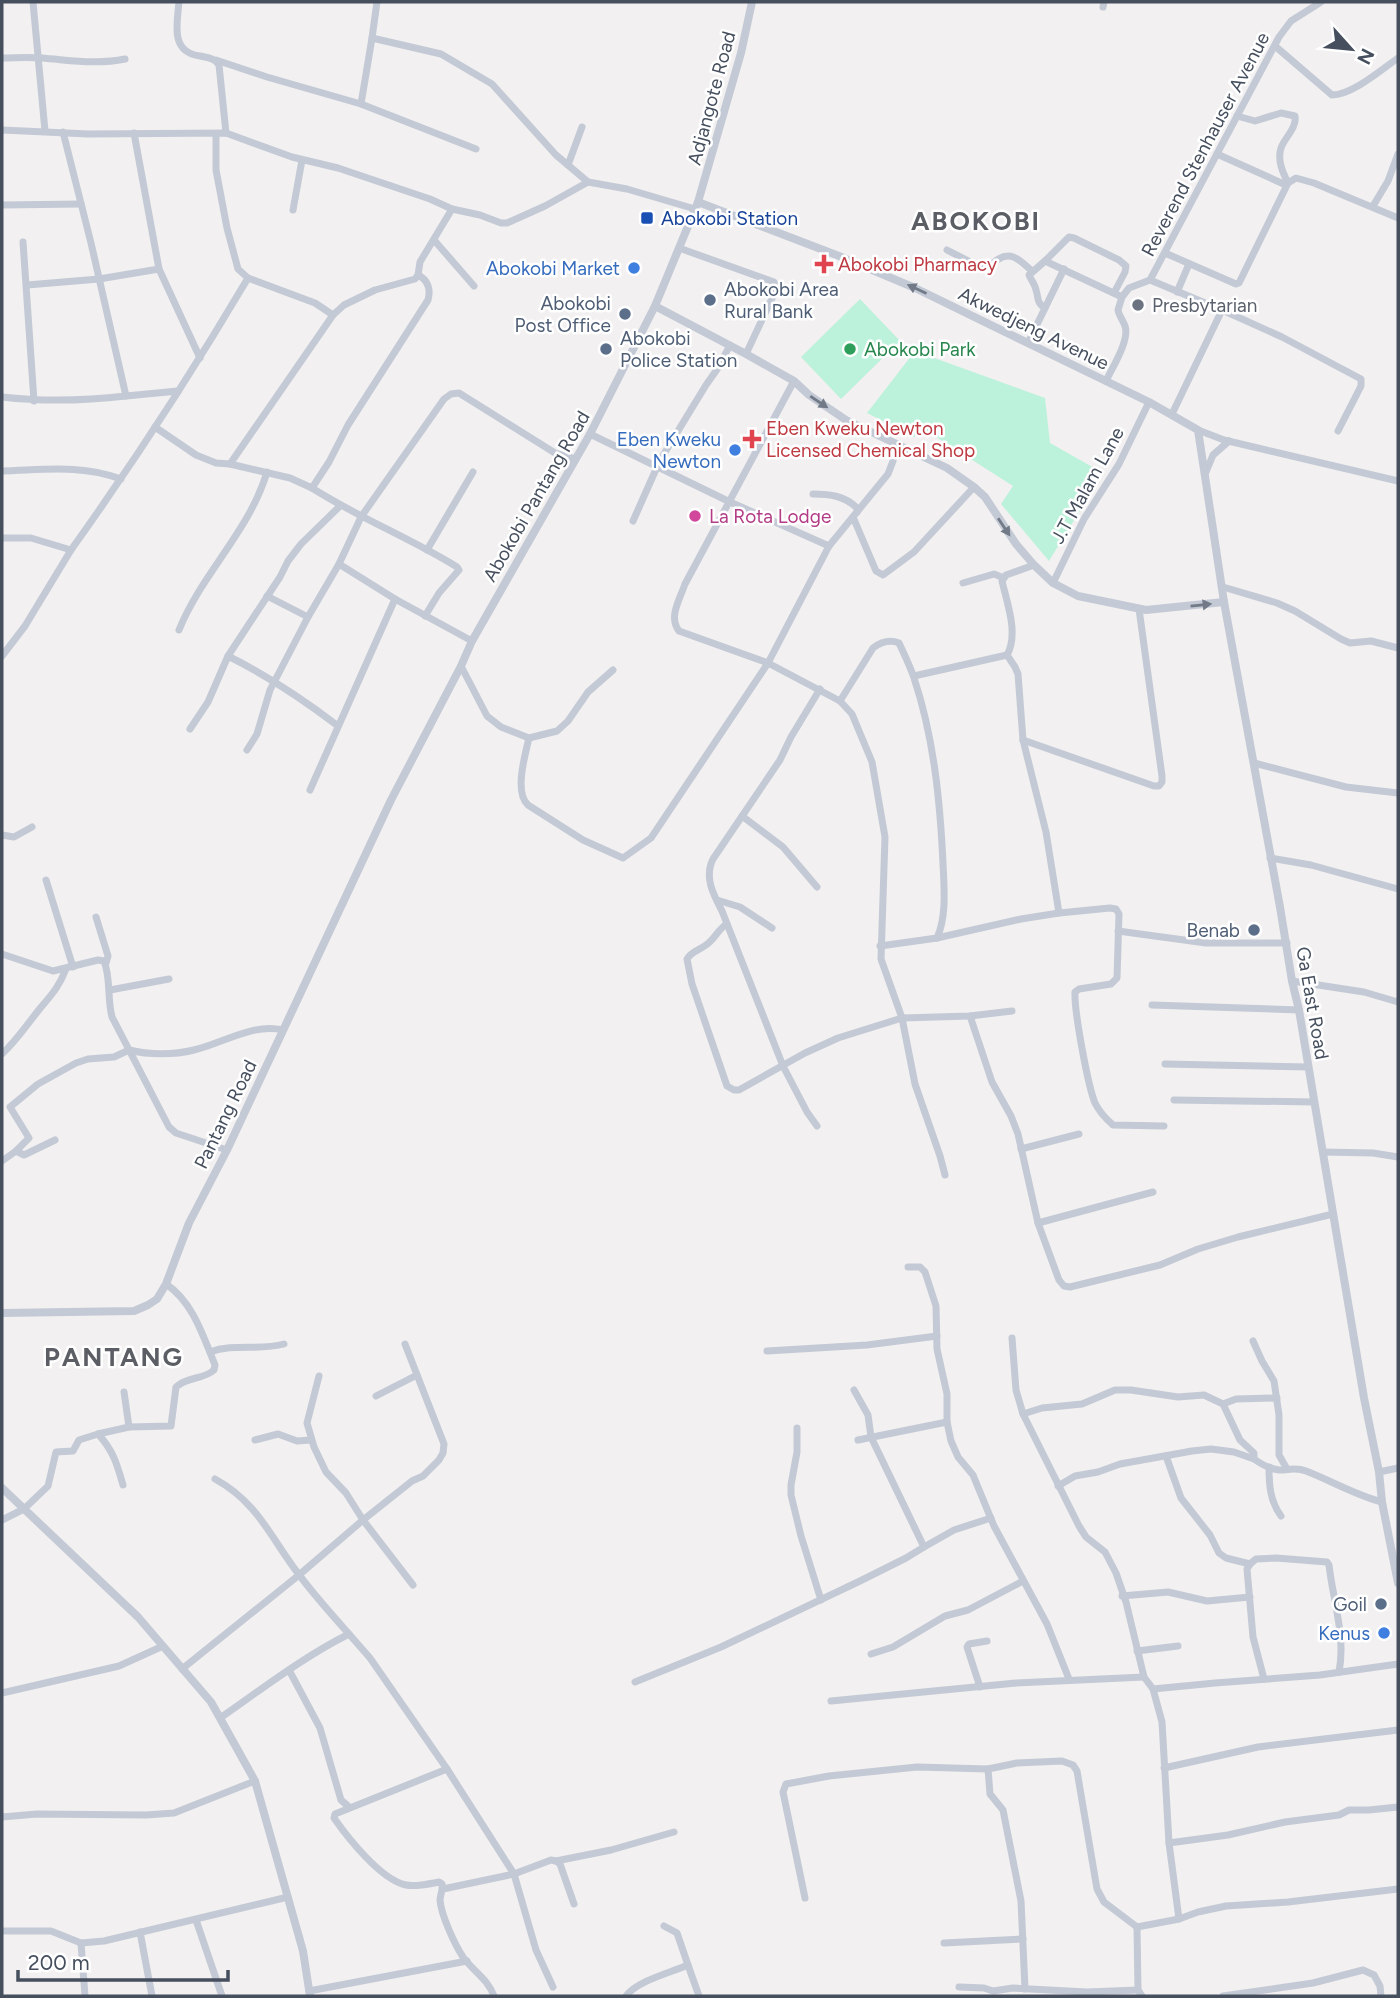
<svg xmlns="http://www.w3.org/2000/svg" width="1400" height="1998" font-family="Figtree,sans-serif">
<rect width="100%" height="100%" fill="#f2f0f0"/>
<g fill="#bcf2db">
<polygon points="860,299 900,341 841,399 801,357"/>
<polygon points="915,351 1045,398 1050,443 1103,473 1049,561 1001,504 1013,486 922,428 914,437 867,413"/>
</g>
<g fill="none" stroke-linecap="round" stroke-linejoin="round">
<g stroke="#c3c9d5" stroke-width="7">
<polyline points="33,2 45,131"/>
<path d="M179,2C177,24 170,52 200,56C209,58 214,58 219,65L226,133"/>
<polyline points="377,2 372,38 441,54 492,84 556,155 588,182"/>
<polyline points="1103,7 1104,2"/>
<path d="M1275,46L1332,95C1352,95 1381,70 1398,58"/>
<path d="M2,58C15,58 28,57 41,58C70,60 96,65 125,59"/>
<polyline points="216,60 267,77 361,104 476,149"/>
<polyline points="361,104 372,38"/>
<path d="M1237,116L1255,121L1281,113L1295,116C1297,128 1285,137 1281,148C1277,160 1283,173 1288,183"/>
<polyline points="2,130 88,134 226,133 292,157 338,168 430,199 452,209 480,215 501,223 507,223 545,206 588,182 627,189 695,209"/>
<polyline points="1217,154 1286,185"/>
<polyline points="568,165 582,127"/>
<polyline points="2,205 81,204"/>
<polyline points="1373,206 1388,181 1398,154"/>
<polyline points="293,210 302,160"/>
<polyline points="434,240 474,286"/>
<polyline points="23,242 34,401"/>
<polyline points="679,248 774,282 776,286 775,292 746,354"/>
<path d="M947,250L982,268C989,268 991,265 997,260C1012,250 1020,261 1032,271"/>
<polyline points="1165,253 1236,284 1239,283 1288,183 1296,178 1314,183 1398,218"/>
<polyline points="1045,261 1069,237 1074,238 1119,260 1126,266 1125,272 1114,293"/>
<polyline points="159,269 200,358"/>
<polyline points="248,278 315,303 333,315"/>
<polyline points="1150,280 1222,310 1172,414"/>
<polyline points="27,285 99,279 159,269 134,133"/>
<polyline points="1177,292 1189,264"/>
<path d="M1045,308C1036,302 1039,299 1036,290C1035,284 1031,280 1029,275L1045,261L1122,297"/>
<polyline points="1222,310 1282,337 1361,379 1361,386 1338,431"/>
<polyline points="1028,343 1064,269"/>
<path d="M794,381L685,584C680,599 668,617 679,631L768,663L840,701L852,714L872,762L885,837L881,959L902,1018L915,1084L940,1156L945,1175"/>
<path d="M1106,381C1112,368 1130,340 1125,326C1123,320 1119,316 1118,310L1122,297L1129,288L1150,280L1279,37L1291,21L1321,2"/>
<polyline points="126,396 178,391"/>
<path d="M2,397C45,402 83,401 126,396L91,243L63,132"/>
<path d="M155,427L196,455L216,463L230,464L290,478L312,488L329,462L348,425L428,300C431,289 428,280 418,275"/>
<polyline points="1198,430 1224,440 1398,481"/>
<polyline points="590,434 730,502 829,546"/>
<polyline points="230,464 333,315 344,305 375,290 415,279 418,275 420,262 452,209"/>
<polyline points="656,467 706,385 718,368 730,345"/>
<path d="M2,471C43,470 81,464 121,479"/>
<polyline points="1206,472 1213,455 1229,441"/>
<path d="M312,488C359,518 410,538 457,567L459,570L439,593L425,616"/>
<path d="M813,494C830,494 845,496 857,508V512"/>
<polyline points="853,517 876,571 883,575 914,552 974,487"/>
<polyline points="633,521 657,467"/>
<path d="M2,538H31L71,550C134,462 193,371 248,278L238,269L227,228L216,170V134"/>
<polyline points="427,550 473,472"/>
<polyline points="339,564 361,517 444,399 451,394 459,393 555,453 576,459"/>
<path d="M1034,565L1006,575L1002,581C1007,603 1019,634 1007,655L1015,667L1018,674L1023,740L1046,832L1059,913"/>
<polyline points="963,583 994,574 1004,578"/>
<polyline points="1053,583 1084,519 1119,464 1149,402"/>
<polyline points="1223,587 1277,603 1295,611 1341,639 1350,643 1371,641 1398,648"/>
<polyline points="267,596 308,617"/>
<path d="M179,630C202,573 249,532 267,472"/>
<polyline points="2,656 25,626 71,550"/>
<path d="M228,656C266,675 304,700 338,726"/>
<polyline points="461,666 487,716 501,727 529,738 557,731 568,721 588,692 613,670"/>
<polyline points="914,676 1007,655"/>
<path d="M840,701L873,648C881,642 889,639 899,643C904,654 910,666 914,678C934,738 940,801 943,863C944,887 947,916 937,938"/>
<polyline points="190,729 208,702 228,656 280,577 288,561 301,544 340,506"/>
<path d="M529,738C525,755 514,793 528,805L583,840L623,858L651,838L768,663L829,546L888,474L893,461L894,444"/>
<polyline points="1023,740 1154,786 1159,786 1162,782 1162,776 1139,609"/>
<polyline points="247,750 257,734 270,690 308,617 339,564 395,599 472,641"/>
<polyline points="1254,763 1346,787 1398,793"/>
<polyline points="310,790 395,599"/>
<polyline points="742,816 783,847 817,887"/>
<polyline points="2,835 14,837 32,827"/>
<polyline points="1270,858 1311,865 1398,889"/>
<polyline points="46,880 73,967"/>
<polyline points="717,900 740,907 772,928"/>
<polyline points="96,917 108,956 106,963"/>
<path d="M727,924C718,929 715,939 706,945C698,951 692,951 687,959L692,984L727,1086L734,1090H739L805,1053L838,1038L902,1018L970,1016L1012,1011"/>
<polyline points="1118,931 1206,943 1287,943"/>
<path d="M880,946L937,938L1021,919L1059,913L1110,908L1116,909L1119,914L1117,978L1111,984L1079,989L1075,992C1074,1011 1088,1086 1095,1103C1099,1111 1106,1119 1113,1125L1164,1126"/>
<path d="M2,954L53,971L98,960L104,961C111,978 107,998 112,1017L169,1127L176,1133L227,1150"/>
<polyline points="1292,981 1364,992 1398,1002"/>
<polyline points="110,990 169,979"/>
<polyline points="1152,1005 1299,1010"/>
<polyline points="970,1016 992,1082 1011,1116 1018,1134 1038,1223 1059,1280 1064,1286 1070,1287 1160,1265 1198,1249 1238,1237 1333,1214"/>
<path d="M2,1054C16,1041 26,1026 38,1011C51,995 58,989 66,969"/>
<polyline points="1165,1064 1308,1067"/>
<polyline points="1174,1100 1314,1102"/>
<path d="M817,1126L807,1112L783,1066L722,911C713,894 704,877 713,859L780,760L791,737L820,689"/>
<polyline points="1021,1149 1079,1134"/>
<polyline points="16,1151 24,1155 55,1140"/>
<polyline points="1323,1152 1373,1153 1398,1157"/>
<path d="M2,1161L16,1151L29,1138L10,1107L38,1084L76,1063L88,1059L114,1057L129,1050C149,1055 174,1055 194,1050C224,1043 252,1023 283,1030"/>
<polyline points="1038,1223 1153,1192"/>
<polyline points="908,1267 920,1267 925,1272 936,1306 937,1349 947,1394 947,1422 951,1441 958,1457 973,1475 994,1526 1047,1624 1069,1679"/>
<polyline points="1012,1338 1016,1390 1023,1414 1079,1526 1086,1537 1105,1552 1116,1573 1126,1602 1144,1677 1153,1689 1162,1722 1169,1843 1179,1919"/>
<polyline points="1253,1341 1262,1361 1274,1381 1279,1415 1279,1455 1287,1469"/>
<polyline points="767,1351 867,1345 937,1336"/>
<path d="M210,1352C234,1343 259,1351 284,1344"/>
<polyline points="319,1376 307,1423 314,1447 326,1472 346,1493 363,1520 413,1585"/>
<polyline points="854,1390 868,1415 871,1437 924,1547 954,1530 991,1518"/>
<polyline points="124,1392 129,1427"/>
<polyline points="376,1396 417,1375"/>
<polyline points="1223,1404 1236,1399 1277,1398"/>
<path d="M1023,1414L1042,1408L1082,1404L1115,1390H1131L1178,1397L1204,1395L1223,1404L1240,1440L1254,1453V1459C1261,1464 1270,1469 1279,1470C1289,1470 1296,1467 1306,1471C1332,1481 1355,1495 1382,1502"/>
<polyline points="797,1428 797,1452 791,1485 791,1495 801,1536 821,1600"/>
<path d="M98,1434C113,1450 117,1464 123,1485"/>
<polyline points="255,1440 278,1434 297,1441 311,1440"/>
<polyline points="858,1440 947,1422"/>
<polyline points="1166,1456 1181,1498 1210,1535 1219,1553 1226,1558 1250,1564"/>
<path d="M1269,1467C1269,1485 1270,1501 1281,1516"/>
<polyline points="1379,1472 1398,1468"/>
<path d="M215,1479C259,1503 271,1539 300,1576C315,1596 332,1615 349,1634"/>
<polyline points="1058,1486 1075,1476 1098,1472 1120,1464 1192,1451 1211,1449 1234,1452 1254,1459"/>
<path d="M2,1520L24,1509L48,1486L56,1452L73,1451L79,1440L98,1434L129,1427L171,1426L176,1387C188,1376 203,1380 214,1370L215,1365C203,1336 193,1302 166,1284"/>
<polyline points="1122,1596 1168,1592 1207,1601 1250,1597"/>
<polyline points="1137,1651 1178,1646"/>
<polyline points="871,1654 893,1647 945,1616 968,1610 1023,1581"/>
<polyline points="182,1669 299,1575 363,1520 412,1481 423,1476 439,1460 443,1453 444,1444 405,1344"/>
<polyline points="289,1670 320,1728 341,1800 349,1807"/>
<path d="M1264,1679L1253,1637L1247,1569L1250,1564L1256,1559L1276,1558L1327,1562L1329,1565C1333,1601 1346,1636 1339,1672"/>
<polyline points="635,1682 721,1647 860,1581 906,1558 924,1547"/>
<polyline points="980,1687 967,1647 969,1644 987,1641"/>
<polyline points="1153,1689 1215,1683 1320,1675 1398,1664"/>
<polyline points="2,1693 119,1666 163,1646"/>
<polyline points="831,1701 1016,1683 1144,1677"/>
<path d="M220,1718C262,1689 303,1657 349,1634L370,1658L447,1769L514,1874L536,1950L553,1987"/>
<polyline points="1164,1768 1258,1747 1398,1730"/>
<path d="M447,1769L335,1814L334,1818C348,1838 381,1880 406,1885C416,1887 428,1884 439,1882L442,1884C443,1891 440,1895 440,1900C441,1915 455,1945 463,1957C473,1971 488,1979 494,1996"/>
<polyline points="988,1769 990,1794 1003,1810 1021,1901 1025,1989"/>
<polyline points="2,1817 37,1814 146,1815 174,1813 255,1781"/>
<polyline points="1169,1843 1228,1835 1285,1822 1339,1815 1349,1810 1369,1810 1398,1807"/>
<polyline points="556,1861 560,1864 574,1904"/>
<polyline points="443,1889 514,1874 551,1860 556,1861 611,1850 674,1832"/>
<polyline points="805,1898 783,1792 786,1784 829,1776 917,1767 988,1769 1017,1763 1062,1761 1073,1765 1077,1771 1097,1889 1104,1902 1137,1927"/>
<polyline points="196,1920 222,1996"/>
<polyline points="2,1931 51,1931 81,1943 104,1941 288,1897"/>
<polyline points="140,1932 152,1996"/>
<polyline points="81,1943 85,1996"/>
<polyline points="944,1943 1023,1939"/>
<polyline points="688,1965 699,1996"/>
<polyline points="959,1987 984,1988 993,1991 1013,1988 1087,1992 1138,1990"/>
<polyline points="309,1991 467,1961"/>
<path d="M626,1996C637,1981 669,1973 688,1965L677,1933L664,1926"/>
<polyline points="1142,1996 1138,1990 1137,1927 1179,1919 1198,1912 1226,1906 1288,1902 1398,1889"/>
<polyline points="1223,1996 1313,1983 1363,1970 1374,1975 1380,1986 1381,1996"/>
</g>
<g stroke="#c3c9d5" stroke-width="8">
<polyline points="698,202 839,256 915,288 1149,402 1198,430 1224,602 1280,907 1292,981 1299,1010 1364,1398 1379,1472 1382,1502 1398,1583"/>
<polyline points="655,306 746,354 794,381 809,395 846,420 947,468 974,487 985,497 1016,544 1034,565 1053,583 1078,596 1146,610 1224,602"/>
<polyline points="2,1313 134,1311 148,1305 157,1299 166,1284 189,1223 227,1150 391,800 461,666 472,641 590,434 655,306 698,202 741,53 752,2"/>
<polyline points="2,1488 138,1617 211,1702 255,1781 303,1951 310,1996"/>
</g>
</g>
<defs><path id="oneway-solid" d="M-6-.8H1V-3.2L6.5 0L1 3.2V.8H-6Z" transform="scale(1.75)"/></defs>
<g fill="#727a88">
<use href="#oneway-solid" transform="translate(917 289) rotate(-155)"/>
<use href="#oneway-solid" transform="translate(819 402) rotate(34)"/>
<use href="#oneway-solid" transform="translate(1004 527) rotate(56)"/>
<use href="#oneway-solid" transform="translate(1201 605) rotate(-6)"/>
</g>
<rect fill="#1a4fb4" stroke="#fff" stroke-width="2.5" x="640" y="211" width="14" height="14" rx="3.5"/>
<g fill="#e0444e" stroke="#fff" stroke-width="2.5">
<path d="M820.5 253.5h7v7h7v7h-7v7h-7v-7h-7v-7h7z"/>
<path d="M748.5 428.5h7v7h7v7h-7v7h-7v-7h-7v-7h7z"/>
</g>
<g fill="#3f7fe0" stroke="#fff" stroke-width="2.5">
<circle cx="634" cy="268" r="7"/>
<circle cx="735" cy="450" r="7"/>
<circle cx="1384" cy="1633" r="7"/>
</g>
<g fill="#5c6f8a" stroke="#fff" stroke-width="2.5">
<circle cx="710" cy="300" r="7"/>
<circle cx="625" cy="314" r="7"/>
<circle cx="606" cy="349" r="7"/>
<circle cx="1254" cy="930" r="7"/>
<circle cx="1381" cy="1604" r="7"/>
</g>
<circle fill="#6b7280" stroke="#fff" stroke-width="2.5" cx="1138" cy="305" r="7"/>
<circle fill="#2e9e5b" stroke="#fff" stroke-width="2.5" cx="850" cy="349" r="7"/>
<circle fill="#d1479c" stroke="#fff" stroke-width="2.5" cx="695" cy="516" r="7"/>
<g text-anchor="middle" stroke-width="5" stroke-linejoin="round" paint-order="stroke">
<g font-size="19" fill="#464f5e" stroke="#fff">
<text transform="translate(711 98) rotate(-75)" y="7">Adjangote Road</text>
<text transform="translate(1205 144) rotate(-62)" y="7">Reverend Stenhauser Avenue</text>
<text transform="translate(1034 328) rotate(26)" y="7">Akwedjeng Avenue</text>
<text transform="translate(1087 485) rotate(-61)" y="7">J.T Malam Lane</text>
<text transform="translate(536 496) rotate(-60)" y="7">Abokobi Pantang Road</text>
<text transform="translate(1313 1003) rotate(80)" y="7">Ga East Road</text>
<text transform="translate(225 1114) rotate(-64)" y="7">Pantang Road</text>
</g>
<g font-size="19" fill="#164399" stroke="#fff" text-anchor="start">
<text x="661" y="225">Abokobi Station</text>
</g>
<g font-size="19" fill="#be3a42" stroke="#fff" text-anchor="start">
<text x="838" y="271">Abokobi Pharmacy</text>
<text x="766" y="435">Eben Kweku Newton<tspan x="766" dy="22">Licensed Chemical Shop</tspan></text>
</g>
<g font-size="19" fill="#366cbe" stroke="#fff" text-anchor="end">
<text x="620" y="275">Abokobi Market</text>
<text x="721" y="446">Eben Kweku<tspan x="721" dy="22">Newton</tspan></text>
<text x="1370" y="1640">Kenus</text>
</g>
<g font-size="19" fill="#4e5e75" stroke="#fff" text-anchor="end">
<text x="724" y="296" text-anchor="start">Abokobi Area<tspan x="724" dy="22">Rural Bank</tspan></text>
<text x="611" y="310">Abokobi<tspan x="611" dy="22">Post Office</tspan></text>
<text x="620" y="345" text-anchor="start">Abokobi<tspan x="620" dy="22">Police Station</tspan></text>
<text x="1240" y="937">Benab</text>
<text x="1367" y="1611">Goil</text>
</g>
<g font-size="19" fill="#5b616d" stroke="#fff" text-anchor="start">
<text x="1152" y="312">Presbytarian</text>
</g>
<g font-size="19" fill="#27864d" stroke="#fff" text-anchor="start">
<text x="864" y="356">Abokobi Park</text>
</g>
<g font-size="19" fill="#b23c85" stroke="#fff" text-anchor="start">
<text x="709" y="523">La Rota Lodge</text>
</g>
<g font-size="26" font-weight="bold" letter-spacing="2" fill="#5c5e65" stroke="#fff">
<text x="976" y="230">ABOKOBI</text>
<text x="114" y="1366">PANTANG</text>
</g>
</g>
<rect width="1400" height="1998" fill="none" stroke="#464f5e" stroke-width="7"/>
<g transform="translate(1351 49) rotate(117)" stroke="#ffffff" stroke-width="5" paint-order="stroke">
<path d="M0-5L12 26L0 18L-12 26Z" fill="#464f5e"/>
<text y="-10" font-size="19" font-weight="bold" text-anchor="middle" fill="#464f5e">N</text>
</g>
<path d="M18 1970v10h210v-10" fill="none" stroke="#464f5e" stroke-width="3.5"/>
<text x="28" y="1970" font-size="21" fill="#464f5e" stroke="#ffffff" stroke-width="5" paint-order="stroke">200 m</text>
</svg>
